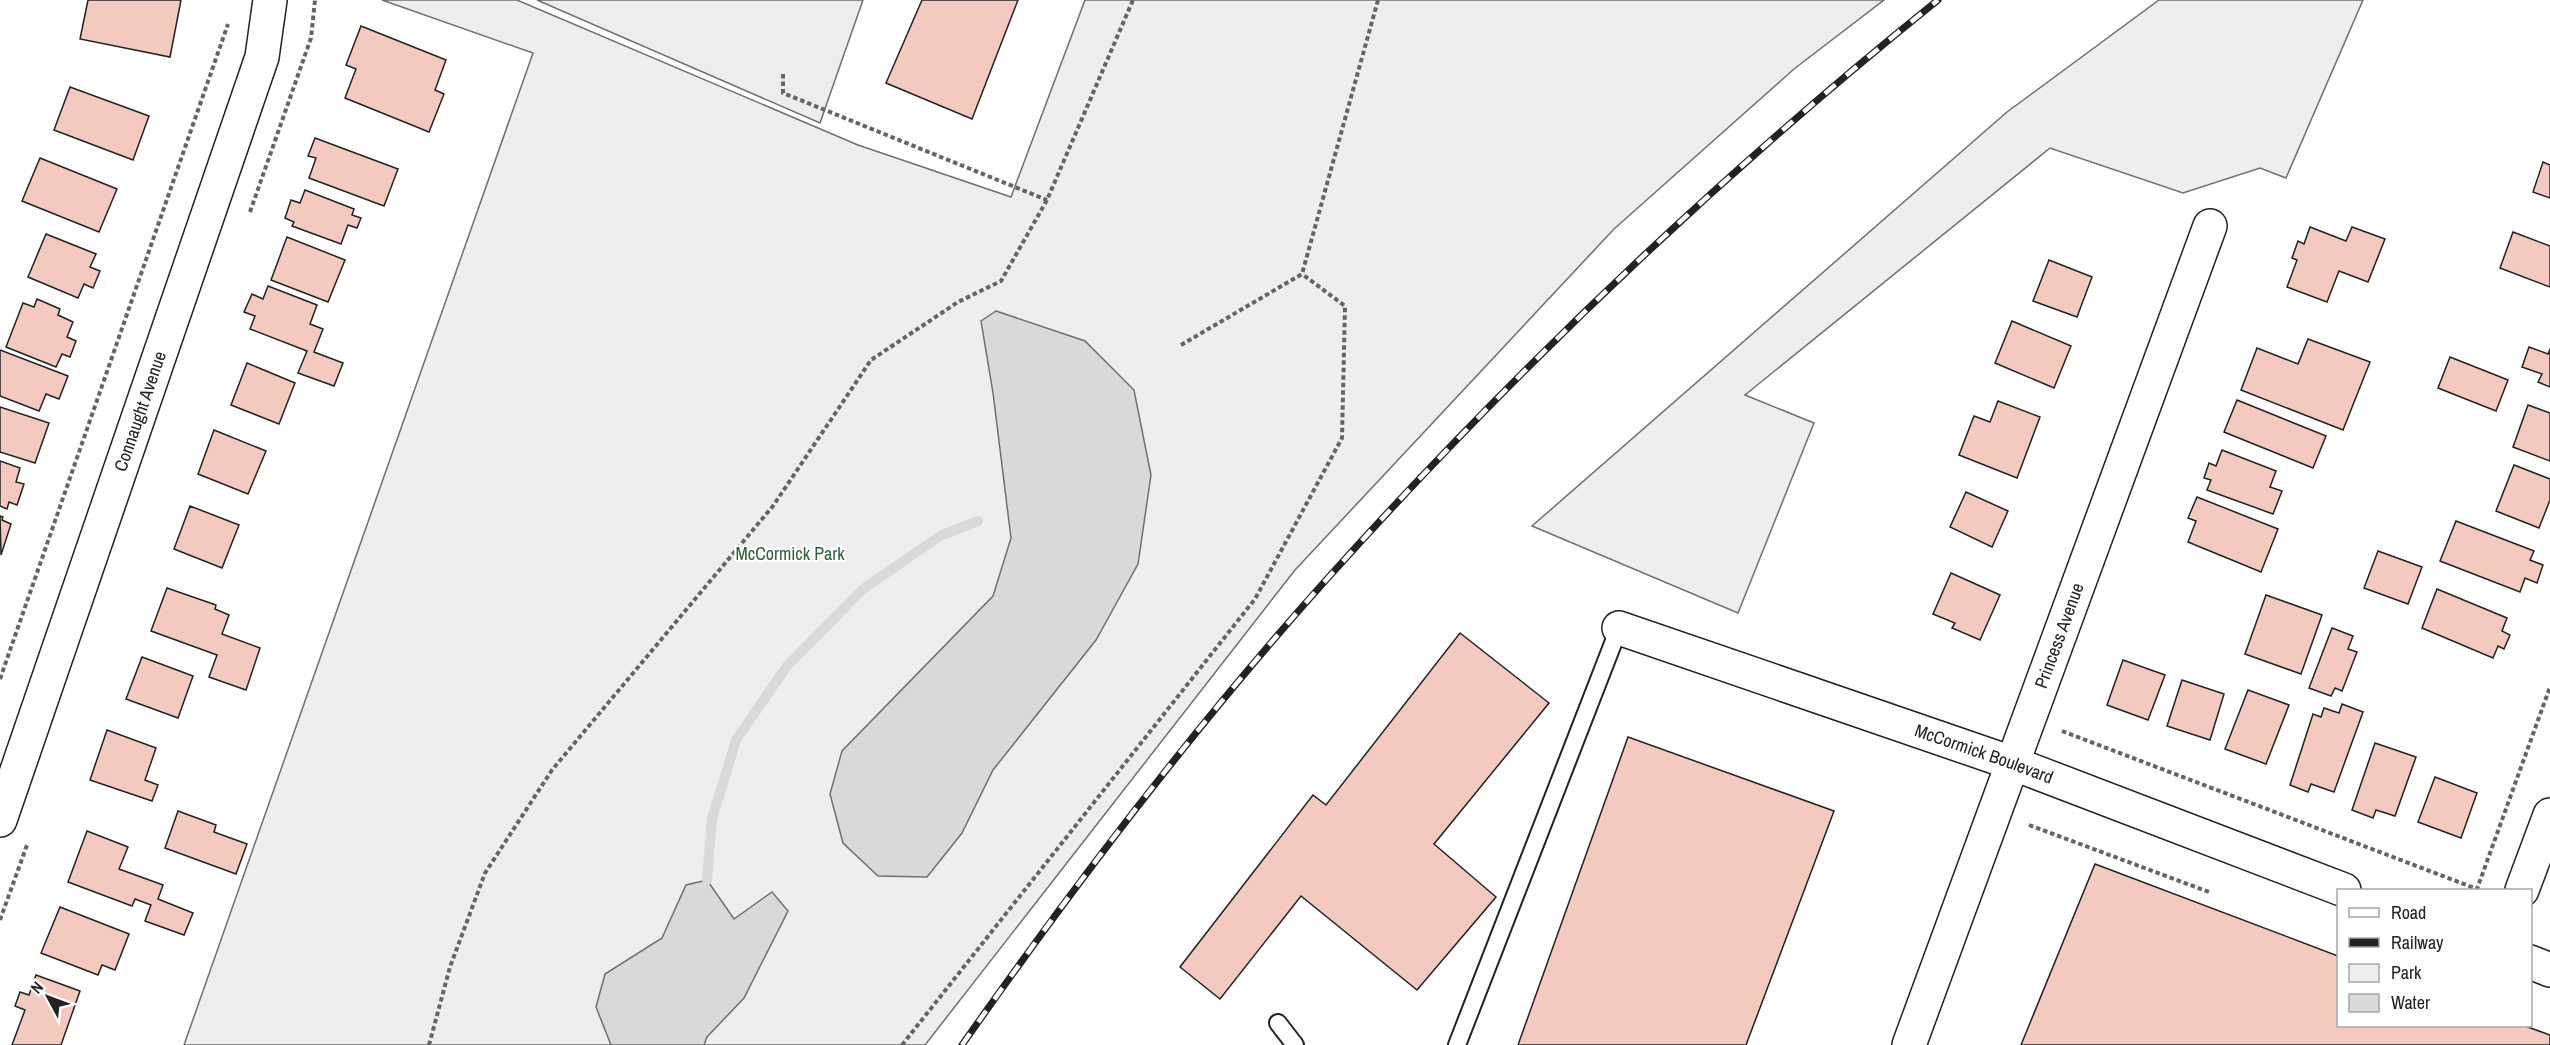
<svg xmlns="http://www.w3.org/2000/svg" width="2550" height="1045" font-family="'Archivo Narrow',sans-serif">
<rect width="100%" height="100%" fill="#fff"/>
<g fill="#eee" stroke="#6f6f6f" stroke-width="1.5">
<polygon points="382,0 517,0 858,145 1011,197 1085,0 1884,0 1794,69 1614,229 1295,570 925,1045 184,1045 533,53"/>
<polygon points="2159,0 2363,0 2286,178 2260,168 2183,193 2050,148 1745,395 1814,423 1738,613 1532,526 2007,112"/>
</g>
<polygon fill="#ededed" stroke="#6f6f6f" stroke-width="1.5" points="537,0 863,0 820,123"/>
<g fill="#d9d9d9" stroke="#6f6f6f" stroke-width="1.5">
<polygon points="996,311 1085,341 1134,390 1151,475 1138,564 1096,640 993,770 962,833 927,877 878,876 843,843 830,794 842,751 993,596 1011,538 993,393 981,321"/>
<polygon points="707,880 734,919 772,892 788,911 744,998 707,1037 704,1045 611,1045 596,1007 605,974 662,938 686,885"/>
</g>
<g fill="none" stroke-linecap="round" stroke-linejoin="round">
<polyline stroke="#d9d9d9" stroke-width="10" points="707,880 712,819 736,740 787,666 863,589 940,536 978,521"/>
</g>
<g fill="#f3c9c0" stroke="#222" stroke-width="1.5">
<polygon points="88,0 181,0 170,57 80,39"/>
<polygon points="922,0 1018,0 972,119 886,83"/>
<polygon points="361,26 446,60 435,90 444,94 429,132 345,98 356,69 346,65"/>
<polygon points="70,87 149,116 133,160 54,130"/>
<polygon points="315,138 398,169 384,206 309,178 316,158 308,156"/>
<polygon points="40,158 117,189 99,232 22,201"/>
<polygon points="2543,162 2550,165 2550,198 2533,192"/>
<polygon points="305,190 354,209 352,215 361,218 357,228 348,225 341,244 292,226 294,222 285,218 291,200 300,203"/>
<polygon points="2310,227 2346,241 2352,227 2385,239 2368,282 2339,271 2327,302 2287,287 2297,260 2292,258 2298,241 2304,244"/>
<polygon points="2513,232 2550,246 2550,287 2500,268"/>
<polygon points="46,234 96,254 90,267 100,271 93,288 84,284 78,298 28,277"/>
<polygon points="287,237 345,260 328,302 271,280"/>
<polygon points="2049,260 2092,277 2077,317 2033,301"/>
<polygon points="268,286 317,305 310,324 323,329 314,352 343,363 334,386 298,373 307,351 250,329 255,316 244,312 252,294 263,299"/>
<polygon points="37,299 60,309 58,315 73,322 67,337 76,341 70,357 62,354 56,367 6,347 23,303 34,307"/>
<polygon points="2012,321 2071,346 2054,388 1995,363"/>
<polygon points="2308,339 2370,362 2343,430 2241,390 2257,348 2298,364"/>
<polygon points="2529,347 2548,354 2550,349 2550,387 2538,382 2542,374 2522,367"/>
<polygon points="0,350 68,376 59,399 46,394 39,411 0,396"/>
<polygon points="2450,357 2508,380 2496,411 2438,388"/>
<polygon points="247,363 295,383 279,424 231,405"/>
<polygon points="2237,400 2326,436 2313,468 2224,432"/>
<polygon points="1998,401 2040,417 2017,478 1959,455 1974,416 1990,422"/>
<polygon points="2528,405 2550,413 2550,461 2513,447"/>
<polygon points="0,407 49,423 35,463 0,452"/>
<polygon points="214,430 266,451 248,494 198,474"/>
<polygon points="2222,450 2276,471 2270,487 2282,491 2273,514 2207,490 2211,480 2204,478 2209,463 2216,466"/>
<polygon points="0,461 20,468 16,482 24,484 17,505 9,502 7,509 0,506"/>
<polygon points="2514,465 2550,479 2550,500 2539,528 2496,511"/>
<polygon points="1966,492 2008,511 1992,547 1950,527"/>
<polygon points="2197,497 2278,529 2261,572 2188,542 2196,521 2188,518"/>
<polygon points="190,506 239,525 222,568 174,549"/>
<polygon points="0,516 3,517 2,520 11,524 1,555"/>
<polygon points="2456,521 2534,551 2530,560 2543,565 2537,583 2525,578 2520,592 2440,561"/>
<polygon points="2378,551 2422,567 2408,604 2364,588"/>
<polygon points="1951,573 2000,595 1980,640 1952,628 1955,623 1933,614"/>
<polygon points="167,588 216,605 215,609 229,615 222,634 260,648 246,690 209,677 217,655 151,631"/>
<polygon points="2437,589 2507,618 2502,631 2510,635 2504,649 2498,646 2493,658 2422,628"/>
<polygon points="2266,595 2322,615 2301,674 2245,654"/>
<polygon points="2332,628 2353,636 2348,649 2357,652 2342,691 2335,688 2331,696 2309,688"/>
<polygon points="1460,633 1549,703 1434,844 1496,897 1417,990 1301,896 1220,999 1180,967 1313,795 1326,805"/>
<polygon points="142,657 193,676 178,718 126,699"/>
<polygon points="2123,660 2165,675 2148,720 2107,705"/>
<polygon points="2182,680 2224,694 2210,740 2167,726"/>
<polygon points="2248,690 2289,705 2266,764 2225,749"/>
<polygon points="2342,704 2363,712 2334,792 2311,784 2308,792 2290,785 2313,714 2321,717 2324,708 2339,713"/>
<polygon points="107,730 156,748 145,780 158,785 152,801 90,780"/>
<polygon points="1628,737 1834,811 1746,1045 1518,1045"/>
<polygon points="2375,743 2416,757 2395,816 2376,810 2373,818 2352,810"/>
<polygon points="2435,777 2477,793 2461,838 2418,822"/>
<polygon points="178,811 216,825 214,832 247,844 236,874 165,848"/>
<polygon points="87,831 128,847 119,869 163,885 158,899 193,913 184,935 145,921 151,905 135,899 132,906 68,882"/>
<polygon points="2095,864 2338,956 2338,1026 2525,1026 2550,1035 2550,1045 2021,1045"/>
<polygon points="60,907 129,934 115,970 102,965 98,975 41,953"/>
<polygon points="36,975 80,991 61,1045 12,1045 25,1010 15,1006 20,992 29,995"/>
</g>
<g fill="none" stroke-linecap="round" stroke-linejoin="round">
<g stroke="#222" stroke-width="20">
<g id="lane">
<polyline points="1278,1023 1295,1045"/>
<polyline points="1457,1045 1619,628"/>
</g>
</g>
<g stroke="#222" stroke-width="36">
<g id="street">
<path id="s1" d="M1619,628L2012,763L2344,890"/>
<path id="s2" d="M0,820L262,57L270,0"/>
<polyline points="2522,890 2550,815"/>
<polyline points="2530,962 2550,970"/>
<path id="s3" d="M1909,1045L2210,226"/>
</g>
</g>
<g stroke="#646464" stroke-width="4" stroke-dasharray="4.5 3" stroke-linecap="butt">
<polyline points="783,74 783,93 1047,200"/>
<polyline points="250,212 311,38 315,0"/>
<polyline points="1181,345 1302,274 1378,0"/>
<polyline points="0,679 228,24"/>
<polyline points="2062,731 2477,889 2550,687"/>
<polyline points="2029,825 2209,892"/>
<polyline points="0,920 27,845"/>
<polyline points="429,1045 450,967 485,873 552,770 773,506 871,360 958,302 1001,281 1047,200 1133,0"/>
<polyline points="902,1045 1255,599 1342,438 1345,306 1302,274"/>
</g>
<use href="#lane" stroke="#fff" stroke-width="16"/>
<use href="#street" stroke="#fff" stroke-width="33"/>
<g stroke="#222" stroke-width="7">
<path id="rail" d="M962,1045C1075,884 1195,726 1326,580C1514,371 1719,176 1938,0"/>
</g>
<use href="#rail" stroke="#fff" stroke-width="4.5" stroke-dasharray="14" stroke-linecap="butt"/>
</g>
<g text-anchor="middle" stroke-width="4.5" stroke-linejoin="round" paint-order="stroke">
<g font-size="18" fill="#222" stroke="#fff">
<text dy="6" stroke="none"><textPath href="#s2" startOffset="432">Connaught Avenue</textPath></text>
<text dy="6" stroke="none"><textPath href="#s3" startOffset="436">Princess Avenue</textPath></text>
<text dy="6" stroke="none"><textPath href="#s1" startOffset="386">McCormick Boulevard</textPath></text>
</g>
<g font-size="18" fill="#2f5e38" stroke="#fff">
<text x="790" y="560">McCormick Park</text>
</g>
</g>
<rect x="2337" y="889" width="195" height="138" fill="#ffffff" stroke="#a7a7a7" stroke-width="1.5"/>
<rect x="2349" y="908" width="30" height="9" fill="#ffffff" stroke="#a7a7a7" stroke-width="1.5"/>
<text x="2391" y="919" font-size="18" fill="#222222">Road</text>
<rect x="2349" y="938" width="30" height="9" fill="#222222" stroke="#a7a7a7" stroke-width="1.5"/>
<text x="2391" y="949" font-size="18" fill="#222222">Railway</text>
<rect x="2349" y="964" width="30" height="18" fill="#eeeeee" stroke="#a7a7a7" stroke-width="1.5"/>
<text x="2391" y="979" font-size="18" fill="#222222">Park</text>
<rect x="2349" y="994" width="30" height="18" fill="#d9d9d9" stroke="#a7a7a7" stroke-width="1.5"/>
<text x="2391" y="1009" font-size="18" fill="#222222">Water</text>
<g transform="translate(48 997) rotate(311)" stroke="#ffffff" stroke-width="4.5" paint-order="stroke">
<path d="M0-4.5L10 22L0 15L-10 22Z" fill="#222222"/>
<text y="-9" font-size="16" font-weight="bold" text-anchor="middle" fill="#222222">N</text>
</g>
</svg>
